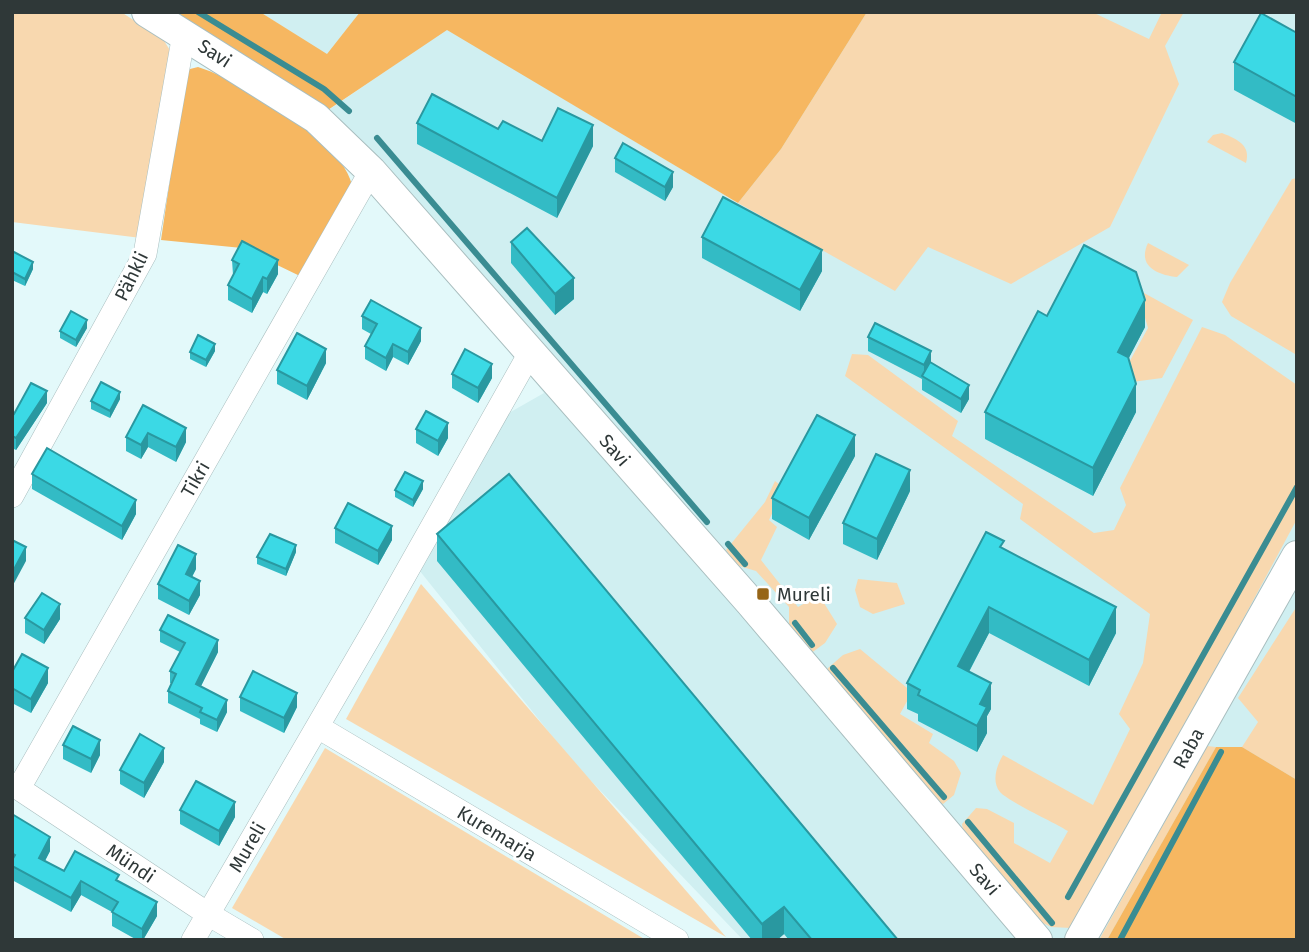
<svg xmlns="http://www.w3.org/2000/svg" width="1309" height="952" font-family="'Fira Sans',sans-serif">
<rect width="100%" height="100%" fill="#e3f9fa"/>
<g fill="#d0eff1">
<polygon points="260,12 360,12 327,55"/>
<polygon points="867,12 1297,12 1297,940 743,940 572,761 419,570 502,417 544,393 371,171 317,118 447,29 738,203"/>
</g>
<g fill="#f8d8af">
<polygon points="12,12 121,12 163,39 171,52 141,238 12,222"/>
<polygon points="867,12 1092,12 1149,39 1162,12 1184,12 1165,46 1179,84 1110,227 1011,284 928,247 895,291 738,203 781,149"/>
<path d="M1222,133C1237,139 1251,145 1246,163L1207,142L1213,135Z"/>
<polygon points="1297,178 1297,352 1295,354 1231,316 1222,302 1230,283 1292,179"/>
<path d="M1148,243L1189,265L1177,277C1157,275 1137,266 1148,243Z"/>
<polygon points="1086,261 1193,320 1162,378 1132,382 1121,377 1148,328 1139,297"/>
<path d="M1202,327L1225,335L1297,385V519L1087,909L1071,928L1051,927L1039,921L964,836L962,824L976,808L987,809L1014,823V843L1050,863L1068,831C1054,822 1009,802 1000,792C991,781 997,765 1003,755L1093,805L1130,729L1119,714L1143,663L1150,614L1020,519L1023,504L845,376L852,354L868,355L958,421L952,436L1094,533L1114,530L1126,505L1120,488Z"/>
<polygon points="775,481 784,488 769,520 777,527 761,560 798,607 819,595 837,624 825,643 810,654 789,627 789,607 756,571 736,565 726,550 765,502"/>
<polygon points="858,579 897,583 905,604 873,614 860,607 855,590"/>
<polygon points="421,584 726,937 346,719"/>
<polygon points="1297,606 1297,780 1242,747 1258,722 1238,698"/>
<polygon points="860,649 912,692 900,714 933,734 929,743 954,761 961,773 954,795 943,804 934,800 827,678 827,669 843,655"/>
<polygon points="1207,746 1216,747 1107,940 1099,940"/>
<polygon points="325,748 646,940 287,940 232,908"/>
</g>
<g fill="#f6b761">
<polygon points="147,12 260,12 327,54 360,12 867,12 781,149 738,203 447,30 316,118"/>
<path d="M198,67C240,80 342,139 352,185L302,277L242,248L161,240L186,70Z"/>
<polygon points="1216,747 1242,747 1297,780 1297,940 1107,940"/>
</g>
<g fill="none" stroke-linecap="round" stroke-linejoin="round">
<g stroke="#3a8c92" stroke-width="6">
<polyline points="198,12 324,89 349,111"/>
<polyline points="377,138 707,522"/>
<polyline points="728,544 745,564"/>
<polyline points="795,623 812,645"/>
<polyline points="833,668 944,797"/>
<polyline points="968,822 1052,923"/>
<polyline points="1068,897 1297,487"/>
<polyline points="1120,940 1221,752"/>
</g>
<g stroke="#a9bebf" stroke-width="24">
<g id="minor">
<polyline points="12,496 145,254 184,34"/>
<polyline points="318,727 677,940"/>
<polyline points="12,784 208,914 252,940"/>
<polyline points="19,788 371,171"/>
<polyline points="193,940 376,626 530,353"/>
</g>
</g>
<g stroke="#a9bebf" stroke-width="32">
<g id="tertiary">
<polyline points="147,12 316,118 371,171 750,602 1037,940"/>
<polyline points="1080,940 1297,556"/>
</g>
</g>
<use href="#minor" stroke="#fff" stroke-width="23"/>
<use href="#tertiary" stroke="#fff" stroke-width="30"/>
</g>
<g fill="#33bbc5">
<polygon points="1297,33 1297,124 1234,90 1234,62"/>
<polygon points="417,123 542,141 593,146 557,218 417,144"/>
<polygon points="615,158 673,187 665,201 615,172"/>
<polygon points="702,237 822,271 800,311 702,258"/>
<polygon points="511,242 574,299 555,315 511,263"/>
<polygon points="12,251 33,269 25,286 12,280"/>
<polygon points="232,260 278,274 267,294 263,292 252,313 228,300 228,285 233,275"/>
<polygon points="362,316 421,341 408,365 393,357 386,371 365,359 365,346 371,334 362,329"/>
<polygon points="1047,316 1145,327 1128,359 1136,412 1093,496 985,439 985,412"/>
<polygon points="87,328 76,347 60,338 60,331"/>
<polygon points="868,337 931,363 969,399 961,413 922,390 922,379 868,351"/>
<polygon points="215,351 206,367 190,359 190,352"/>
<polygon points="326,363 307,400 277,384 277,370"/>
<polygon points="452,374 492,378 478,403 452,388"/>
<polygon points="120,399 110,418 91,409 91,401"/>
<polygon points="47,403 16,450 12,448 12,413 14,414"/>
<polygon points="143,405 186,442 176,462 148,447 141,459 126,451 126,437"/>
<polygon points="416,429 448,438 438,456 416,443"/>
<polygon points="855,456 809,540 772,519 772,498"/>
<polygon points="32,474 136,514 122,540 32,489"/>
<polygon points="423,489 413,507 395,497 395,490"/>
<polygon points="910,491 877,560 843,544 843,523"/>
<polygon points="335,528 392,540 378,565 335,543"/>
<polygon points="437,534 898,940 789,940 784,934 777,940 752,940 437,561"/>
<polygon points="1004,549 1116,633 1089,686 989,633 969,672 991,709 987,716 987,733 977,752 918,721 918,714 907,709 907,683"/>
<polygon points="296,552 286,576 257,564 257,557"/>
<polygon points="196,569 192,577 200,595 189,615 158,599 158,584"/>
<polygon points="25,618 60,619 44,644 25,633"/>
<polygon points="160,630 218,652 201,686 227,712 217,732 200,724 200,719 168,703 168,691 172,684 170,683 170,671 180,652 160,642"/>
<polygon points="12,672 48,683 31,713 12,703"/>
<polygon points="240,697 297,707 284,733 240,711"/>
<polygon points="63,745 100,755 91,773 63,759"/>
<polygon points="164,762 144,798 120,784 120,770"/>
<polygon points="180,810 235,817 219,846 180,824"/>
<polygon points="12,814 50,851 45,861 64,871 119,881 157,916 143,940 137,940 112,926 112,912 81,895 71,912 12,880"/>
</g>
<g fill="#2998a0">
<polygon points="593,125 593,146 557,218 557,198"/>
<polygon points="673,172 673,187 665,201 665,187"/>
<polygon points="822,250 822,271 800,311 800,290"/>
<polygon points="278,260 278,274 267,294 267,279"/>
<polygon points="33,262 33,269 25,286 25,279"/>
<polygon points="263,277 263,292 252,313 252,299"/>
<polygon points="574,278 574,299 555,315 555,294"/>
<polygon points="1145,300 1145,327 1118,379 1118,352"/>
<polygon points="87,320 87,328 76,347 76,340"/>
<polygon points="421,328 421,341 408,365 408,352"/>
<polygon points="215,344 215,351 206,367 206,360"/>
<polygon points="393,344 393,357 386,371 386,358"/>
<polygon points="326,349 326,363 307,400 307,386"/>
<polygon points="931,351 931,366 924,377 924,365"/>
<polygon points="492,364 492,378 478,403 478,388"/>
<polygon points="1136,384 1136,412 1093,496 1093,468"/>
<polygon points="969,385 969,399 961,413 961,399"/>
<polygon points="47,391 47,403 16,450 16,438"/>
<polygon points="120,392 120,399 110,418 110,411"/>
<polygon points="448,423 448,438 438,456 438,441"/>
<polygon points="186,428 186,442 176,462 176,447"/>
<polygon points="148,433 148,447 141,459 141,445"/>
<polygon points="855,435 855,456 809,540 809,518"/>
<polygon points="910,470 910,491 877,560 877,539"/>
<polygon points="423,481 423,489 413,507 413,500"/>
<polygon points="136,500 136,514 122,540 122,526"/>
<polygon points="392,526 392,540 378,565 378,551"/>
<polygon points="296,545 296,552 286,576 286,569"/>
<polygon points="26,547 26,561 12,587 12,573"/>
<polygon points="196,554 196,569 186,588 186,574"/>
<polygon points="200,581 200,595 189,615 189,601"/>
<polygon points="60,604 60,619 44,644 44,630"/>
<polygon points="989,607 989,633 958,692 958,666"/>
<polygon points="1116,607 1116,633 1089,686 1089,660"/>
<polygon points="218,640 218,652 196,696 196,684"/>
<polygon points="48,668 48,683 31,713 31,699"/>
<polygon points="991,683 991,709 987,716 987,733 977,752 977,726 980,704"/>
<polygon points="297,693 297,707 284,733 284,718"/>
<polygon points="227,700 227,712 217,732 217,720"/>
<polygon points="100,740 100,755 91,773 91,759"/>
<polygon points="164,748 164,762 144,798 144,783"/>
<polygon points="235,802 235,817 219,846 219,831"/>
<polygon points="50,837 50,851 39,872 39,858"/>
<polygon points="81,881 81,895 71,912 71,898"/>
<polygon points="157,902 157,916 143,940 142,940 142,929"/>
<polygon points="784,907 784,934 777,940 762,940 762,924"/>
</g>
<g fill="#3bd9e5" stroke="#2998a0" stroke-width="2">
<polygon points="1261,13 1297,33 1297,97 1234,62"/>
<polygon points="432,94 498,129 503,121 542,141 558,108 593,125 557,198 417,123"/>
<polygon points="623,143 673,172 665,187 615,158"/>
<polygon points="723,197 822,250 800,290 702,237"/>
<polygon points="527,228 574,278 555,294 511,242"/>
<polygon points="242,241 278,260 267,279 263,277 252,299 228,285 239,264 232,260"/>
<polygon points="1084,245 1136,272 1145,300 1118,352 1128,357 1136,384 1093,468 985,412 1038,311 1047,316"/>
<polygon points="12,251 33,262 25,279 12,272"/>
<polygon points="371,300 421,328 408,352 393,344 386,358 365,346 377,324 362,316"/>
<polygon points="71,311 87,320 76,340 60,331"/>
<polygon points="875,323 931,351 924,365 868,337"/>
<polygon points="297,333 326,349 307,386 277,370"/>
<polygon points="198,335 215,344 206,360 190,352"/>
<polygon points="465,349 492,364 478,388 452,374"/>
<polygon points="930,362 969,385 961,399 922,376"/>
<polygon points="101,382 120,392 110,411 91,401"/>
<polygon points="31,383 47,391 16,438 12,436 12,413 14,414"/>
<polygon points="143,405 186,428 176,447 148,433 141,445 126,437"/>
<polygon points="426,411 448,423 438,441 416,429"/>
<polygon points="817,415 855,435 809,518 772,498"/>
<polygon points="47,448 136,500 122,526 32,474"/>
<polygon points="876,454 910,470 877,539 843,523"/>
<polygon points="405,472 423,481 413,500 395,490"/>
<polygon points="509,474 898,940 812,940 784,907 762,924 437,534"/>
<polygon points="348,503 392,526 378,551 335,528"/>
<polygon points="986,532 1004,541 1000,547 1116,607 1089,660 989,607 958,666 991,683 980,704 987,707 977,726 918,695 920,690 907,683"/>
<polygon points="270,534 296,545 286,569 257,557"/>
<polygon points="12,540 26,547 12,573"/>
<polygon points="178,545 196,554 186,574 200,581 189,601 158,584"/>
<polygon points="42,593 60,604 44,630 25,618"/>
<polygon points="168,615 218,640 196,684 227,700 217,720 200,712 202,708 168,691 176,674 170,671 185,643 160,630"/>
<polygon points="22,654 48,668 31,699 12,688 12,672"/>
<polygon points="253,671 297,693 284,718 240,697"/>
<polygon points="73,726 100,740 91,759 63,745"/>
<polygon points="140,734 164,748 144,783 120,770"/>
<polygon points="196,781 235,802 219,831 180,810"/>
<polygon points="12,814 50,837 39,858 64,871 75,851 119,875 116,880 157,902 142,929 112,912 118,902 81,881 71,898 12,866 12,860 15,855 12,853"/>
</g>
<rect fill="#966517" stroke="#fff" stroke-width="2.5" x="756" y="587" width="14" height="14" rx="3.5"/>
<g text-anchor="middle" stroke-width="6" stroke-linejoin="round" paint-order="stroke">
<g font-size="19" fill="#2f3838" stroke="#fff">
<text transform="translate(215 53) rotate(33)" y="7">Savi</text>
<text transform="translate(131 276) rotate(-64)" y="7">Pähkli</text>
<text transform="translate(615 450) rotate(49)" y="7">Savi</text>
<text transform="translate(195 479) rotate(-60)" y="7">Tikri</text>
<text transform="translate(1188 748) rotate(-61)" y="7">Raba</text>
<text transform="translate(497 833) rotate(31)" y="7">Kuremarja</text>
<text transform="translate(247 847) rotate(-60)" y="7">Mureli</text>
<text transform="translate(131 863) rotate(34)" y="7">Mündi</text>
<text transform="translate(985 879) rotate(49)" y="7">Savi</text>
</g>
<g font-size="19" fill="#2f3838" stroke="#fff" text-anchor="start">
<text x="777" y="601">Mureli</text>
</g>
</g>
<rect width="1309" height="952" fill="none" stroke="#2f3838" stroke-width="28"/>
</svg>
